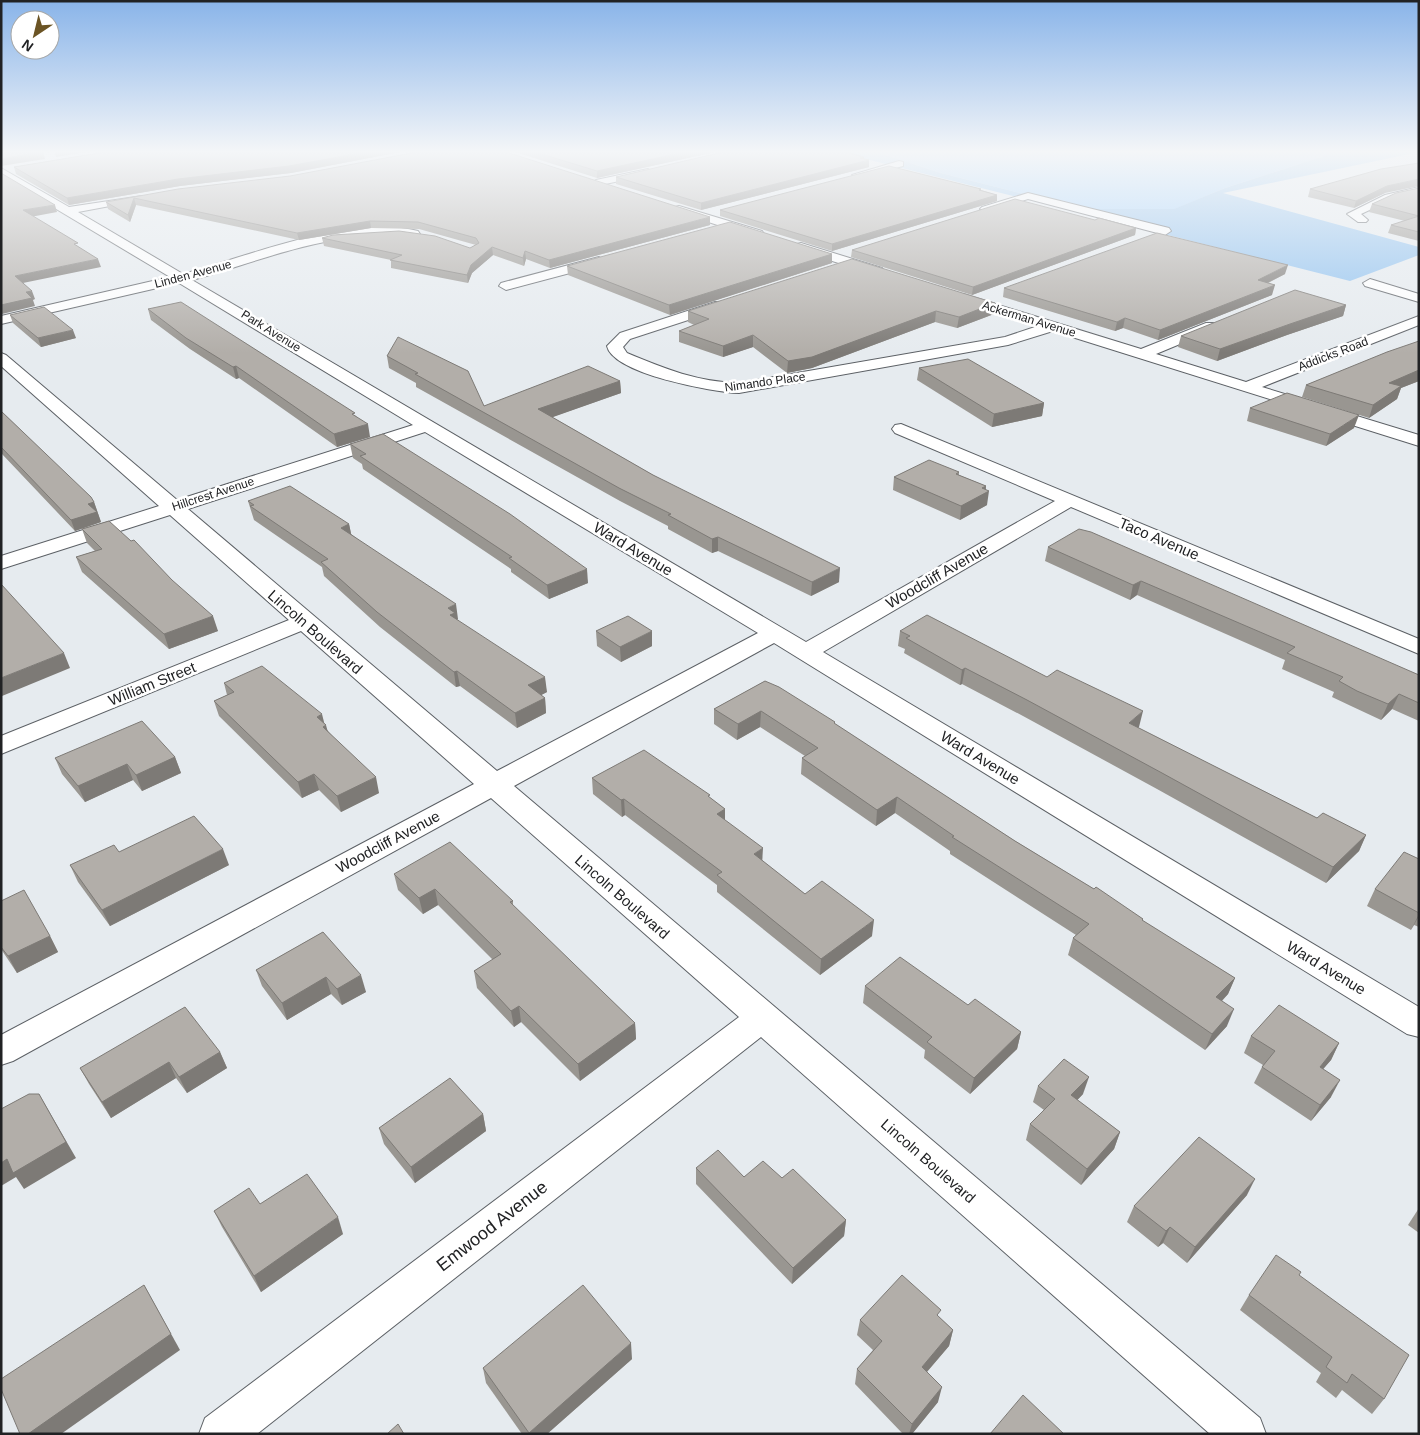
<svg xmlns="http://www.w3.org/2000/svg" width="1420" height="1435" font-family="Arial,sans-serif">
<rect width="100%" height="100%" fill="#e6ebef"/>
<polygon fill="#9fd0fe" points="877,152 1336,152 1225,188 1175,209 1084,209 941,173"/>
<polygon fill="#91c2ef" points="838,152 877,152 941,173 1084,209 1174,209 1225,188 1336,152 1419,152 1223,193 1419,247 1419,255 1350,281"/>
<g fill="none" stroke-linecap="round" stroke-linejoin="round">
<g stroke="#5c6065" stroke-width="2">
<g id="street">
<polygon points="899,161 903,162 903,166 857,178 852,175"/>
<path d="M1,168L69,207L142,196V200L78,212L183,274C249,256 350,214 418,231L420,234C415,240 368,236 356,237C300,243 246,265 192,280L806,642L1055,501L895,433L892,429L895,425L901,424L1419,639V654L1071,507L823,652L1419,1007V1037L1407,1034L774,643L514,786L1260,1418L1266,1434H1210L761,1037L257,1434H199L205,1418L739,1017L491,798L13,1061L1,1065V1035L474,784L301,631L1,754V736L289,620L170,515L1,569V556L159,506L1,366V353L6,355L177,500L413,425L179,283L1,324V316L170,277L1,176ZM425,432L758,633L497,771L188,509Z"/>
<polygon points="648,169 653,172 652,174 596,186 591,183 596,180"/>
<polygon points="1419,187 1419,193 1393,199 1361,214 1368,220 1366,222 1358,222 1347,214 1385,195"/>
<polygon points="1028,193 1169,228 1171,231 1165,235 1028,199 986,212 980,209 982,207"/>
<polygon points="679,206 762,231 764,234 758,238 754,237 675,211 675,207"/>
<polygon points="801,243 882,268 884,271 877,275 797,250 795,247 797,244"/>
<polygon points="599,257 605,261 604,264 506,290 499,286 501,283"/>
<polygon points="1370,279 1419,294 1419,302 1365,286 1363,283"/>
<path d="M963,294L1141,349L1206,323H1216L1218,326L1216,329L1156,354L1246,382L1419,316V325L1262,387L1419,435V446L1053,331L1008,345L739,393C713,392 613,374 607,346L620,333L715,302H725L727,305L725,308L630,339L623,347L627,353C665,369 698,382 739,383L1005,337L1038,326L958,301L956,298L958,295Z"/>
</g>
</g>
<use href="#street" fill="#fff" fill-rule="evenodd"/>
</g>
<g fill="#999691">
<polygon points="105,152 400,152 291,173 180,186 69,205 16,174 14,167"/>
<polygon points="515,152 715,152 597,178"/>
<polygon points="864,157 864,159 869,167 701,210 616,184 616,177"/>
<polygon points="1415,164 1385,193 1354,208 1308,197 1310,189"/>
<polygon points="290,176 710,225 550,268 526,259 524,266 493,255 472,273 468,283 391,268 391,260 324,246 322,238 470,248 476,245 419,229 371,228 299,240 136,205 130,222 108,209 106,202"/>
<polygon points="1419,188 1419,241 1388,233 1391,225 1405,221 1369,212 1372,204"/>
<polygon points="981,189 981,190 997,195 997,201 832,251 720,216 720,210"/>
<polygon points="1095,220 1136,228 1135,235 972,295 851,257 852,250"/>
<polygon points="832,254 832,263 670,315 568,275 567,266"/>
<polygon points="1285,274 1268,283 1272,295 1158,340 1123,328 1115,331 1003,297 1004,288"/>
<polygon points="995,303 994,314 957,328 935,322 812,368 787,373 753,347 723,357 679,342 679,331 694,325 688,322 688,311"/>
<polygon points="1346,305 1343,316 1287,335 1217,361 1178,347 1181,336"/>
<polygon points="148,309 356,416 370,437 337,447 239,378 236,379 190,349 151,320"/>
<polygon points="10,315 76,338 41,347 13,323"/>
<polygon points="1419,341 1419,381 1401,388 1397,399 1369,418 1302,397 1306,385"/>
<polygon points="387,356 484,406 620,381 621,393 552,417 839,582 811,596 718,551 712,553 668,529 668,526 620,501 416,387 416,383 389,368"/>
<polygon points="919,368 1044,403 1042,416 992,427 917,380"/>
<polygon points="1250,408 1354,428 1326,446 1247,421"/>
<polygon points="1,411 94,502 101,522 75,531 2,454 1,455"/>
<polygon points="350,444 588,583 549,599 511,572 511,569 363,469 362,464 353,458"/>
<polygon points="959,472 959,475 986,486 986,490 987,505 960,520 893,490 894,477"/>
<polygon points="248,501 349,524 351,534 458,619 457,620 547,692 541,695 545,698 546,713 517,728 460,686 456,687 380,627 324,576 322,567 254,520"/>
<polygon points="82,529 131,541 218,631 169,649 82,572 76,557 95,551 87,543"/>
<polygon points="1048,547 1419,675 1419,721 1392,709 1381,720 1351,706 1332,697 1334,692 1282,669 1285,660 1137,595 1130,600 1045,561"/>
<polygon points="596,631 652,646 621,662 597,646"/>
<polygon points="900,631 1139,727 1138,728 1317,818 1366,835 1359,851 1326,883 1157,789 1023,716 962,684 960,685 904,653 905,649 898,646"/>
<polygon points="765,681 835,724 1015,841 1143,919 1143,921 1235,978 1228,994 1222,1001 1227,1026 1205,1050 1068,955 1073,938 1076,935 950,854 950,851 895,813 876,826 801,774 802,758 805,756 760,727 737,740 714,724 714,709"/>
<polygon points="224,683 324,724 328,731 379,793 341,812 319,790 302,798 219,716 214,701 227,695"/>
<polygon points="175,757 181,773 142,791 133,780 85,802 62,774 55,758"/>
<polygon points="592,778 710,798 725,809 725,821 762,861 805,894 872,936 820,975 717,892 717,885 625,815 622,817 593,794"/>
<polygon points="119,852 229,865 110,926 78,882 70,865"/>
<polygon points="1419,859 1419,927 1414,925 1411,930 1367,906 1375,889"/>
<polygon points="394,874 513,901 513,906 635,1023 636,1039 580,1081 521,1022 514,1027 477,988 474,971 493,960 438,905 423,914 398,890"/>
<polygon points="1,901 50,936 58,952 17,973 1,949"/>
<polygon points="323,932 366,992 342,1005 331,994 287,1020 262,986 256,970"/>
<polygon points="865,986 1021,1032 1017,1049 970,1094 924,1058 925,1050 863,1003"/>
<polygon points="1251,1036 1339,1043 1331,1060 1323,1069 1331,1097 1311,1121 1254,1083 1263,1065 1244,1053"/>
<polygon points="220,1052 227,1068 187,1093 176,1078 111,1118 89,1084 80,1068"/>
<polygon points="1038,1086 1083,1094 1077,1100 1120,1132 1114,1149 1081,1185 1026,1140 1030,1124 1044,1110 1033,1102"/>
<polygon points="483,1114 486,1131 415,1183 384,1144 379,1128"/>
<polygon points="696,1168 744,1177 782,1178 846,1220 844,1236 792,1284 696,1184"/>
<polygon points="1247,1195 1187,1263 1163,1243 1158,1247 1127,1222 1134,1206"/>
<polygon points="260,1204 343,1234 261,1292 222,1227 214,1211"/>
<polygon points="1419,1208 1419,1233 1408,1225"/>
<polygon points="1299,1275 1384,1399 1372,1414 1342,1390 1336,1398 1316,1382 1321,1373 1240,1310 1249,1295"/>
<polygon points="939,1317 953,1330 949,1346 927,1372 938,1402 912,1434 903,1434 855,1384 857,1369 873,1350 857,1335 860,1320"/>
<polygon points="632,1359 547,1434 522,1434 486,1383 483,1368"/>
</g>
<g fill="#7d7a76">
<polygon points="43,152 45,159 1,166 1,159"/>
<polygon points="55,152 86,152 56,157"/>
<polygon points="366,152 400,152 291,173 180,186 69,205 67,198 178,179"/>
<polygon points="685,152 715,152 597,178 597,171"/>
<polygon points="864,157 864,162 869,160 869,167 701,210 701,203"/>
<polygon points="1419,179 1419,186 1385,193 1354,208 1356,201 1387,186"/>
<polygon points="997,195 997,201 832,251 832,244"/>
<polygon points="134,198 136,205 130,222 128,215"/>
<polygon points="55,205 57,212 25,218 23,210"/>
<polygon points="710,217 710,225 550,268 549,260"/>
<polygon points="370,221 371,228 299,240 297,233"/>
<polygon points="1136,228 1135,235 972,295 973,287"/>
<polygon points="492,247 493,255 472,273 468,283 467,275 471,265"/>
<polygon points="525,251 526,259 524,266 523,258"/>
<polygon points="832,254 832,263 670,315 669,305"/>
<polygon points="98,259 101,267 18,284 15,276"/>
<polygon points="1288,265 1285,274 1255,289 1258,280"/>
<polygon points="1275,285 1272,295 1158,340 1160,330"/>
<polygon points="32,291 35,299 33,300 35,306 2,314 1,305 26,292"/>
<polygon points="995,303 994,314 957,328 959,317"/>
<polygon points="1346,305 1343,316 1287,335 1217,361 1220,349 1290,324"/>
<polygon points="936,311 935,322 812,368 787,373 788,361"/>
<polygon points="1125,318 1123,328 1115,331 1117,322"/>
<polygon points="73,330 76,338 41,347 38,338"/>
<polygon points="753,335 753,347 723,357 723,346"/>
<polygon points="236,366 239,378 236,379 233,367"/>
<polygon points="1419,370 1419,381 1401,388 1397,399 1369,418 1373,405 1389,383"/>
<polygon points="620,381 621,393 539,422 538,409"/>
<polygon points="1044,403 1042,416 992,427 994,414"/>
<polygon points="1359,415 1354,428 1326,446 1330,434"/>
<polygon points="368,424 370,437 337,447 334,434"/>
<polygon points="986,486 985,493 989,491 987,505 960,520 961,506 982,488"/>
<polygon points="94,502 101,522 75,531 71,520 88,504"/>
<polygon points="349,524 352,538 341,528"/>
<polygon points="718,537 718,551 712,553 712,539"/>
<polygon points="840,568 839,582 811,596 812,582"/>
<polygon points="587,569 588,583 549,599 547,585"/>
<polygon points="1141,581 1137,595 1130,600 1133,585"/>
<polygon points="456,604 458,619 456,620 452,630 448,608"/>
<polygon points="213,616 218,631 169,649 164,634"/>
<polygon points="652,631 652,646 621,662 620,647"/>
<polygon points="64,653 70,668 2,696 1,693 1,678"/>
<polygon points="965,668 962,684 960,685 962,670"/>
<polygon points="457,671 460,686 456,687 454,672"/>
<polygon points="545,677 547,692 530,701 528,685"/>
<polygon points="1399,694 1392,709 1381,720 1388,704"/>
<polygon points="545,698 546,713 517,728 515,713"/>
<polygon points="761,711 760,727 737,740 738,724"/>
<polygon points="1143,711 1139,727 1124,738 1129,723"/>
<polygon points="322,714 325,726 326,725 330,741 317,717"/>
<polygon points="175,757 181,773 142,791 136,775"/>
<polygon points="127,764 133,780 85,802 78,786"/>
<polygon points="314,774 319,790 302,798 298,782"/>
<polygon points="376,777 379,793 341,812 337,796"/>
<polygon points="897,797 895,813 876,826 877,810"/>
<polygon points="624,799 625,815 622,817 621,800"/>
<polygon points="725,809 725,825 717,814"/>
<polygon points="1366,835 1359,851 1326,883 1333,867"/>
<polygon points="763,848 762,865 754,854"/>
<polygon points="223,849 229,865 110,926 102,910"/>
<polygon points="435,889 438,905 423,914 419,898"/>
<polygon points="1419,914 1419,916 1411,930"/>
<polygon points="874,920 872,936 820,975 821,959"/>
<polygon points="50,936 58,952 17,973 8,956"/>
<polygon points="361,975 366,992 342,1005 337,989"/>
<polygon points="326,977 331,994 287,1020 282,1003"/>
<polygon points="1235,978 1228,994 1209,1014 1216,997"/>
<polygon points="519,1006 521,1022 514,1027 511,1011"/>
<polygon points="1234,1009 1227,1026 1205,1050 1212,1034"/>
<polygon points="635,1023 636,1039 580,1081 578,1064"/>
<polygon points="1021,1032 1017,1049 970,1094 974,1078"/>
<polygon points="1339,1043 1331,1060 1311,1083 1320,1067"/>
<polygon points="220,1052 227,1068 187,1093 179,1077"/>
<polygon points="169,1062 176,1078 111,1118 102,1102"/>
<polygon points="1089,1077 1083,1094 1066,1112 1071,1095"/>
<polygon points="1340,1080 1331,1097 1311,1121 1320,1105"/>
<polygon points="39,1094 76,1158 24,1189 16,1177 1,1186 1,1163"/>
<polygon points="483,1114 486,1131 415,1183 411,1167"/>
<polygon points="1120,1132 1114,1149 1081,1185 1087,1169"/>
<polygon points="1255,1179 1247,1195 1187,1263 1195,1247"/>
<polygon points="338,1217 343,1234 261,1292 254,1276"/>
<polygon points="846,1220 844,1236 792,1284 793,1268"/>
<polygon points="1170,1227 1163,1243 1158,1247 1166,1231"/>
<polygon points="144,1285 180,1350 61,1434 28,1434"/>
<polygon points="953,1330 949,1346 918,1382 922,1367"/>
<polygon points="631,1343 632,1359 547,1434 529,1434 529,1433"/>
<polygon points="942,1387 938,1402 912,1434 909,1434 912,1424"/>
</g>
<g fill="#b2aea9" stroke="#7d7a76">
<polygon points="1,152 43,152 1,159"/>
<polygon points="105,152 366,152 289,166 178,179 67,198 14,167"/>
<polygon points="417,152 506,152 710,217 549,260 525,251 523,258 492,247 471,265 467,275 390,260 402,255 322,238 333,235 399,231 435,236 470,248 479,243 476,238 418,222 370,221 297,233 134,198 128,215 106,202 178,189 290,176"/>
<polygon points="535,152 685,152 597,171"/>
<polygon points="723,152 846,152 864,157 860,158 869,160 701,203 616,177"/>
<polygon points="1419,163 1419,179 1387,186 1356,201 1310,189 1381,169"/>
<polygon points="889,166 981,189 979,190 997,195 832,244 720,210"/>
<polygon points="1,173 55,205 23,210 78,243 74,244 98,259 15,276 32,291 26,292 32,298 1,305"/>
<polygon points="1419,188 1419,216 1372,204 1396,193"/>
<polygon points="1015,199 1095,220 1099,218 1136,228 973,287 852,250"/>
<polygon points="1419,216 1419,232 1391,225"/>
<polygon points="730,222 832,254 669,305 567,266"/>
<polygon points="1157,233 1288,265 1258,280 1275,285 1160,330 1125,318 1117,322 1004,288"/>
<polygon points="852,259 995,303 959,317 936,311 812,357 788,361 753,335 723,346 679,331 709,319 688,311"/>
<polygon points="1295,290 1346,305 1290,324 1220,349 1181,336"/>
<polygon points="181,302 355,413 352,414 368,424 334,434 236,366 233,367 186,338 148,309"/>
<polygon points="44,307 73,330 38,338 10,315"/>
<polygon points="398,337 468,371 484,406 588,366 620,381 538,409 653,475 840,568 812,582 718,537 712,539 668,515 671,514 619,488 415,374 418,373 387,356"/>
<polygon points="1419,341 1419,370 1389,383 1401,386 1373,405 1306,385 1387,352"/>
<polygon points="968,359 1044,403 994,414 919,368"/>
<polygon points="1287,393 1359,415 1330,434 1250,408"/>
<polygon points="1,411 91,497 94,502 88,504 97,512 71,520 1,447"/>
<polygon points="383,434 510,514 587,569 547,585 509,558 512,557 360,456 366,454 350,444"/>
<polygon points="929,460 959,472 956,474 986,486 982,488 989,491 961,506 894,477"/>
<polygon points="290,486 349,524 341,528 456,604 448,608 455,613 450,615 545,677 528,685 545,698 515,713 457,671 454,672 377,612 321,562 328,559 250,506 254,505 248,501"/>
<polygon points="109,521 131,541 134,540 172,580 213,616 164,634 76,557 102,549 82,529"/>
<polygon points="1079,529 1091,532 1419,675 1419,703 1399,694 1388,704 1357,691 1339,681 1343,677 1287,653 1295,647 1141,581 1133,585 1048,547"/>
<polygon points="1,584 64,653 1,678"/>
<polygon points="927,615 1047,677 1057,670 1143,711 1129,723 1317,818 1323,813 1366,835 1333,867 1162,773 1027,700 965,668 962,670 906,638 910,636 900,631"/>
<polygon points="628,616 652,631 620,647 596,631"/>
<polygon points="262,666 322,714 317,717 326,725 323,727 376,777 337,796 314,774 298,782 214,701 234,692 224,683"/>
<polygon points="765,681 779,687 835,722 834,723 1015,841 1094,889 1096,887 1143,919 1142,920 1235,978 1216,997 1234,1009 1212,1034 1073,938 1089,924 952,837 954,836 897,797 877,810 802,758 818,748 761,711 738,724 714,709"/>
<polygon points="142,721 175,757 136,775 127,764 78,786 55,758"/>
<polygon points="644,750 710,795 708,796 725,809 717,814 763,848 754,854 805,894 822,881 874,920 821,959 717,875 722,872 624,799 621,800 592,778"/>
<polygon points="194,816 223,849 102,910 70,865 114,845 119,852"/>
<polygon points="450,842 513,901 510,902 635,1023 578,1064 519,1006 511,1011 474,971 501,954 435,889 419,898 394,874"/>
<polygon points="1404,852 1419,859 1419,913 1375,889"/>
<polygon points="24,890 50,936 8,956 1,947 1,901"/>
<polygon points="323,932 361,975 337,989 326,977 282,1003 256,970"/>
<polygon points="900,957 968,1005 975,999 1021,1032 974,1078 927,1042 932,1037 865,986"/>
<polygon points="1279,1005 1339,1043 1320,1067 1340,1080 1320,1105 1262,1067 1275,1051 1251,1036"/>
<polygon points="185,1007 220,1052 179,1077 169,1062 102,1102 80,1068"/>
<polygon points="1064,1059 1089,1077 1071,1095 1120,1132 1087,1169 1030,1124 1055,1099 1038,1086"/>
<polygon points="450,1078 483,1114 411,1167 379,1128"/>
<polygon points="29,1094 39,1094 66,1142 13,1173 7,1159 1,1163 1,1109"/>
<polygon points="1199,1137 1255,1179 1195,1247 1170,1227 1166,1231 1134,1206"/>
<polygon points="718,1150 744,1177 763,1161 782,1178 793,1169 846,1220 793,1268 696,1168"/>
<polygon points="307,1174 338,1217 254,1276 214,1211 249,1188 260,1204"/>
<polygon points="1276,1255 1301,1272 1299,1275 1409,1355 1384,1399 1352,1374 1347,1383 1326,1367 1332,1357 1249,1295"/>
<polygon points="902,1275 941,1310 937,1315 953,1330 922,1367 942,1387 912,1424 857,1369 882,1341 860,1320"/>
<polygon points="144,1285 171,1334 28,1434 20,1434 1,1389 1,1379"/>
<polygon points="583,1285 631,1343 529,1433 483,1368"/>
<polygon points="1023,1395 1064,1434 990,1434"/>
<polygon points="398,1424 404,1434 387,1434"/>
</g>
<linearGradient id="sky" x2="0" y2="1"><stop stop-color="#89b4e9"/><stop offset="0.43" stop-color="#f4f6f8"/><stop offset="1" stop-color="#f4f6f8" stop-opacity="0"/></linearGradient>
<rect width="1420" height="353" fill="url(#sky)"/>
<g text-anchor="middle" stroke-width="5" stroke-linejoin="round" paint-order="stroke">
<g font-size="12" fill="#212224" stroke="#fff">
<text transform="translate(193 274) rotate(-15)" y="4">Linden Avenue</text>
<text transform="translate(1029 319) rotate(17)" y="4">Ackerman Avenue</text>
<text transform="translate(271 331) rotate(32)" y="4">Park Avenue</text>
<text transform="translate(1333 354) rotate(-21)" y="4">Addicks Road</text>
<text transform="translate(765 382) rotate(-8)" y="4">Nimando Place</text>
<text transform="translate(213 494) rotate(-18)" y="4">Hillcrest Avenue</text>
</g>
<g font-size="15" fill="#212224" stroke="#fff">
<text transform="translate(1159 539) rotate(23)" y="5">Taco Avenue</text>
<text transform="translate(633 549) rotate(31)" y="5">Ward Avenue</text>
<text transform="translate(937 576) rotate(-30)" y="5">Woodcliff Avenue</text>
<text transform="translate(315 632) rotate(41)" y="5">Lincoln Boulevard</text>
<text transform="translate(152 684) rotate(-22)" y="5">William Street</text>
<text transform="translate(980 758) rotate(31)" y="5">Ward Avenue</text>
<text transform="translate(388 842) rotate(-28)" y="5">Woodcliff Avenue</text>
<text transform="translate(622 897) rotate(41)" y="5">Lincoln Boulevard</text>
<text transform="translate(1326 968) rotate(31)" y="5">Ward Avenue</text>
<text transform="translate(928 1161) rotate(41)" y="5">Lincoln Boulevard</text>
</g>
<g font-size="18" fill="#212224" stroke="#fff">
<text transform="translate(492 1226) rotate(-38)" y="6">Emwood Avenue</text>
</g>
</g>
<rect width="1420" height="1435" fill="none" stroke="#212224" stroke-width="5"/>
<g transform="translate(35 35) rotate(215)"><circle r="24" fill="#ffffff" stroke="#a6a7a7"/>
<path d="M0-4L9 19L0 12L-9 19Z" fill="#6b5424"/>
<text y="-8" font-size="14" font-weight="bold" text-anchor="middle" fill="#212224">N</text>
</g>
</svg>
